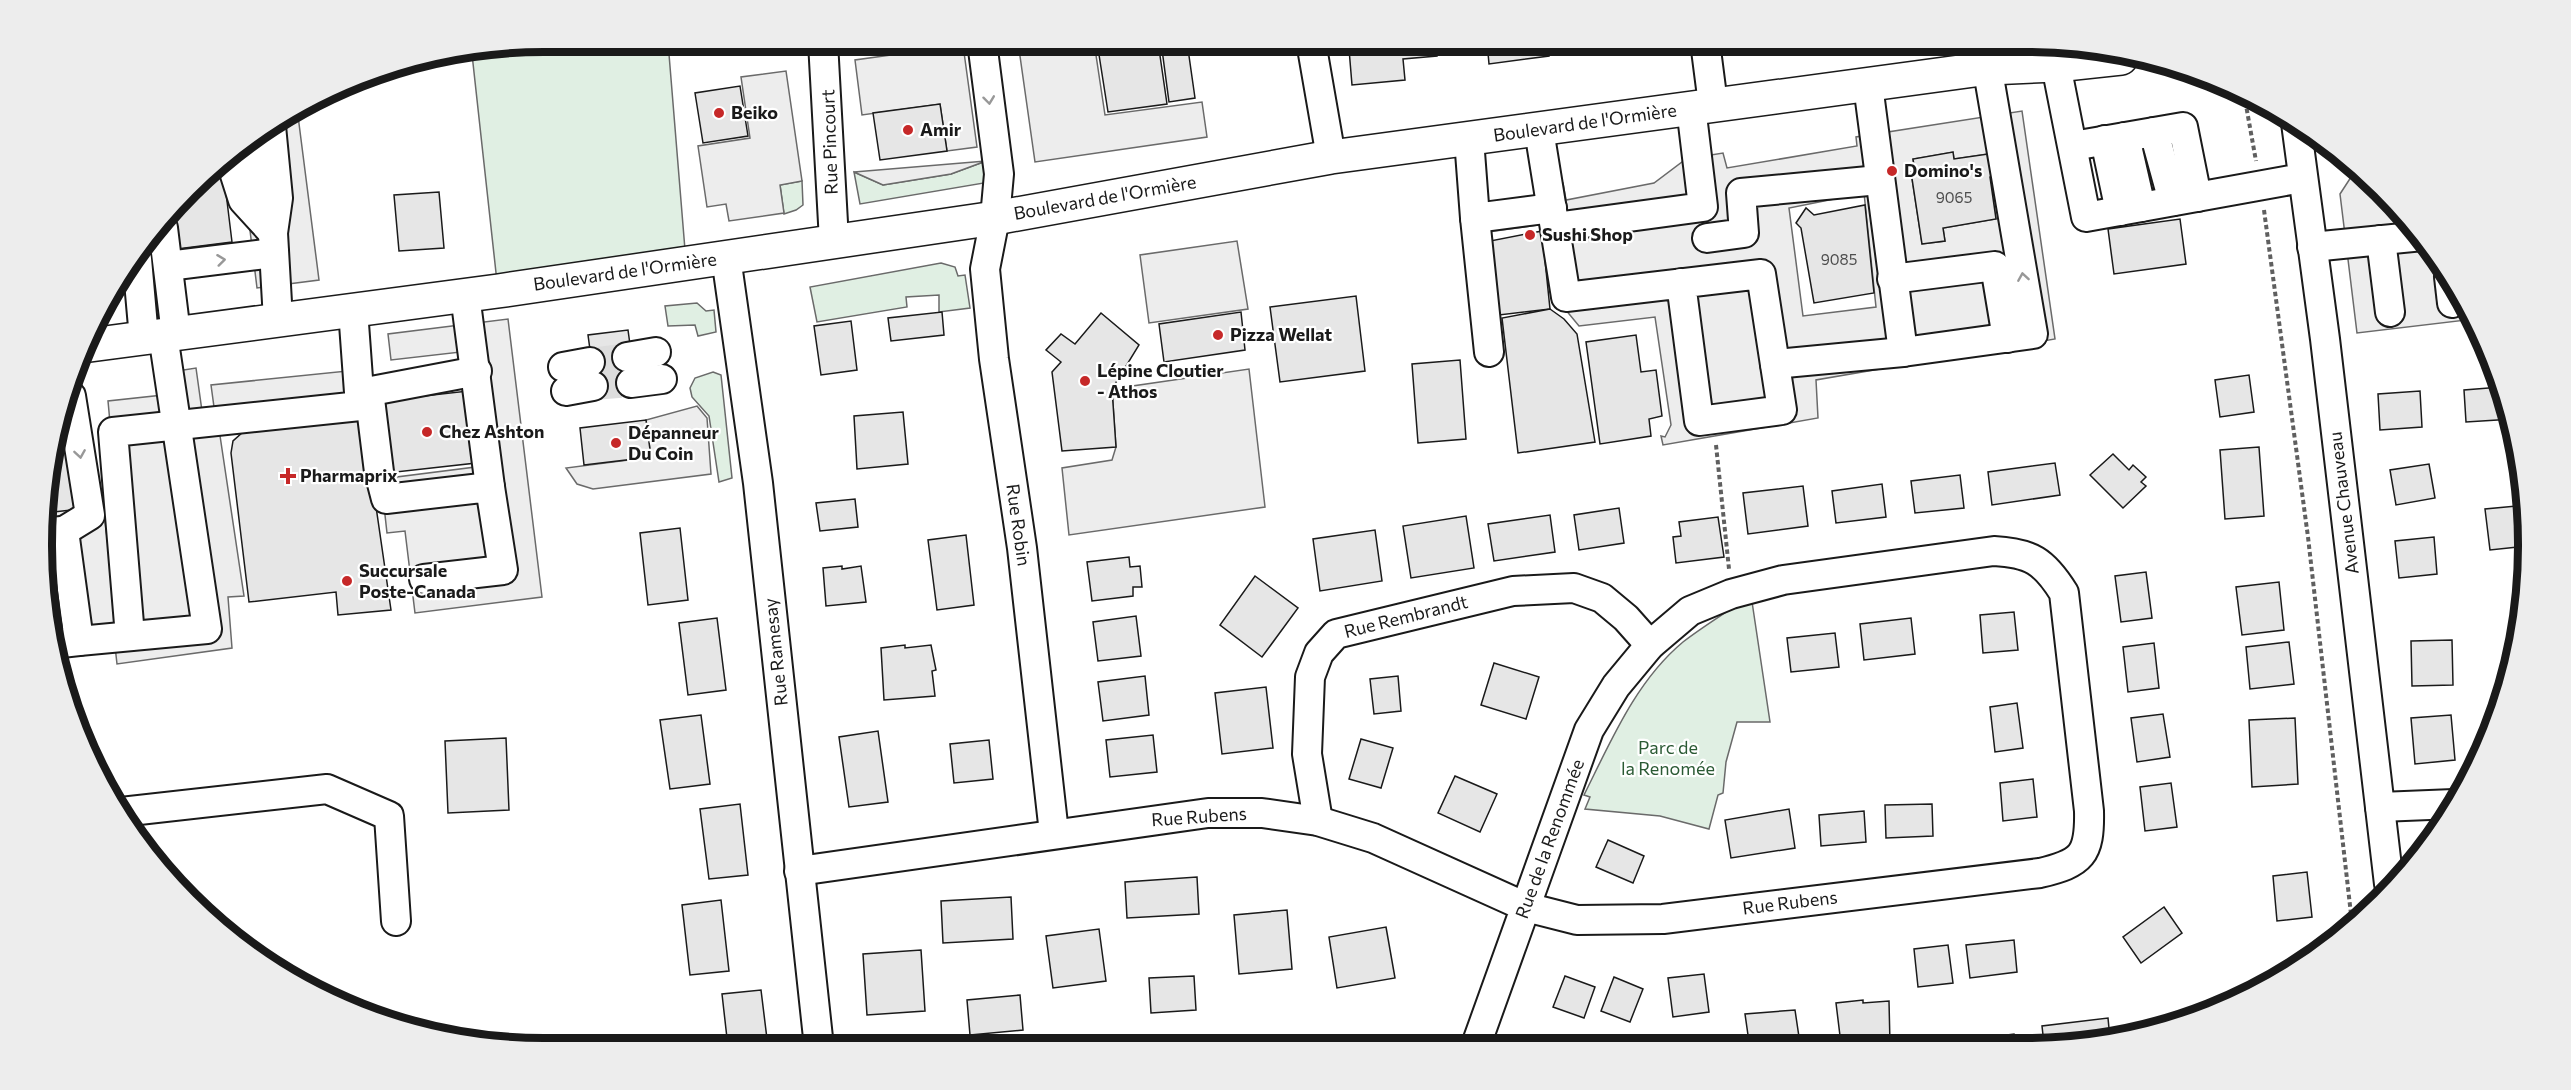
<svg xmlns="http://www.w3.org/2000/svg" width="2571" height="1090" font-family="Commissioner,sans-serif">
<rect width="100%" height="100%" fill="#fff"/>
<g fill="#e0efe3" stroke="#6a6a6a" stroke-width="1.5">
<polygon points="545,42 668,42 686,262 498,291 472,54"/>
<polygon points="986,161 990,182 860,204 854,172 883,185 951,174"/>
<polygon points="802,181 803,205 796,210 784,214 780,185"/>
<polygon points="941,263 955,267 958,276 965,275 970,308 939,312 939,295 906,297 907,307 817,322 810,287"/>
<polygon points="697,303 706,311 714,310 716,332 698,336 695,325 668,326 665,306"/>
<polygon points="713,372 721,375 732,478 719,482 709,416 692,397 690,388 695,378"/>
<path d="M1751,595L1770,722H1737L1726,762L1723,793L1718,795L1709,829L1660,816L1585,809L1590,797L1584,795C1611,741 1636,681 1683,642C1705,625 1729,611 1751,595Z"/>
</g>
<g fill="#ededed" stroke="#6a6a6a" stroke-width="1.5" fill-rule="evenodd">
<polygon points="1018,42 1094,42 1105,115 1202,102 1207,137 1035,162"/>
<polygon points="963,45 977,147 947,151 940,104 862,115 855,60"/>
<polygon points="786,71 802,181 780,185 784,213 729,221 726,204 707,207 698,146 750,138 741,77"/>
<polygon points="297,108 319,280 257,288 240,148"/>
<path d="M2022,111L2055,339L1816,380L1818,418L1663,445L1661,436L1665,437L1671,425L1655,317L1579,326L1565,309L1555,307L1545,224L1466,235L1487,209L1537,203V187L1563,183L1566,200L1654,183L1686,159L1723,153L1727,168L1857,146L1856,137ZM1953,152L1954,159L1995,153L1990,177L1996,219L1943,228L1945,241L1922,244L1911,172L1915,171L1913,159ZM1864,193L1876,307L1803,316L1789,208Z"/>
<polygon points="986,161 951,174 883,185 854,172"/>
<polygon points="2363,173 2425,239 2475,319 2357,333 2340,194 2353,174"/>
<polygon points="1237,241 1248,309 1149,323 1140,255"/>
<polygon points="508,319 542,597 415,613 405,531 387,533 381,479 483,466 469,351 391,360 388,334"/>
<polygon points="196,368 202,411 214,407 211,385 357,370 361,412 219,429 244,596 228,597 232,648 117,664 115,646 52,643 42,545 45,512 103,505 117,618 128,617 108,401 163,395 171,372"/>
<polygon points="1249,369 1265,507 1069,535 1062,468 1112,460 1116,447 1112,389"/>
<polygon points="697,406 707,418 711,474 593,489 577,484 566,468 651,457 646,420"/>
</g>
<g fill="#e6e6e6" stroke="#1a1a1a" stroke-width="1.5">
<polygon points="854,42 879,42 880,50 854,52"/>
<polygon points="1097,42 1158,42 1167,104 1108,112"/>
<polygon points="1161,42 1187,42 1195,98 1169,102"/>
<polygon points="1436,42 1437,56 1403,59 1405,80 1352,85 1349,49"/>
<polygon points="1487,42 1548,42 1549,56 1489,64"/>
<polygon points="740,86 748,136 703,143 695,93"/>
<polygon points="940,104 947,151 880,160 873,113"/>
<polygon points="1953,152 1954,159 1995,153 1999,175 1990,177 1996,219 1943,228 1945,241 1922,244 1911,172 1915,171 1913,159"/>
<polygon points="222,160 232,242 177,249 173,216 214,167"/>
<polygon points="439,192 444,248 399,251 394,195"/>
<polygon points="1865,205 1874,293 1814,303 1801,228 1796,223 1806,208 1814,215"/>
<polygon points="2180,219 2186,264 2114,274 2108,229"/>
<polygon points="1542,231 1550,309 1499,315 1490,241"/>
<polygon points="1356,296 1365,371 1280,382 1270,307"/>
<polygon points="1550,309 1564,319 1577,334 1595,442 1518,453 1502,318"/>
<polygon points="942,312 944,335 891,341 888,318"/>
<polygon points="1241,312 1245,350 1164,362 1159,324"/>
<polygon points="1101,313 1139,345 1112,389 1116,447 1062,451 1052,372 1061,362 1046,350 1061,334 1075,344"/>
<polygon points="851,321 857,370 821,375 814,326"/>
<polygon points="628,330 636,388 596,394 588,335"/>
<polygon points="1636,335 1641,372 1656,370 1662,416 1649,419 1651,436 1600,444 1586,342"/>
<polygon points="1460,360 1466,439 1418,443 1412,364"/>
<polygon points="2249,375 2254,412 2220,417 2215,380"/>
<polygon points="2501,387 2513,419 2466,422 2464,390"/>
<polygon points="468,391 476,463 387,473 379,401"/>
<polygon points="2420,391 2422,427 2380,430 2378,394"/>
<polygon points="903,412 908,464 857,469 854,416"/>
<polygon points="363,417 391,610 338,615 336,592 249,602 231,453 233,441 243,432"/>
<polygon points="646,420 651,457 584,465 580,428"/>
<polygon points="69,423 80,509 45,513 52,447 60,424"/>
<polygon points="2259,447 2264,516 2225,519 2220,450"/>
<polygon points="2113,454 2129,470 2133,465 2146,477 2141,482 2146,486 2123,508 2090,475"/>
<polygon points="2055,463 2060,495 1992,505 1988,472"/>
<polygon points="2429,464 2435,498 2396,505 2390,470"/>
<polygon points="1960,475 1964,508 1915,513 1911,481"/>
<polygon points="1882,484 1886,517 1836,523 1832,491"/>
<polygon points="1803,486 1808,526 1748,534 1743,493"/>
<polygon points="855,499 858,527 820,531 816,503"/>
<polygon points="2527,505 2527,546 2490,550 2485,509"/>
<polygon points="1619,508 1624,543 1579,550 1574,515"/>
<polygon points="1550,515 1555,552 1494,561 1488,524"/>
<polygon points="1466,516 1474,568 1411,578 1403,526"/>
<polygon points="1718,517 1724,557 1676,563 1673,537 1681,536 1679,522"/>
<polygon points="680,528 688,600 648,605 640,533"/>
<polygon points="1375,530 1382,581 1320,591 1313,539"/>
<polygon points="966,535 974,605 937,610 928,540"/>
<polygon points="2434,537 2437,574 2399,578 2395,541"/>
<polygon points="1129,557 1130,567 1140,566 1142,587 1133,587 1133,596 1092,601 1087,562"/>
<polygon points="842,566 842,569 861,566 866,602 826,606 823,568"/>
<polygon points="2146,572 2152,618 2121,622 2115,576"/>
<polygon points="1255,576 1298,608 1262,657 1220,625"/>
<polygon points="2279,582 2284,630 2242,635 2236,587"/>
<polygon points="2014,612 2018,650 1983,653 1980,615"/>
<polygon points="1136,616 1141,656 1098,661 1093,622"/>
<polygon points="717,618 726,690 688,695 679,623"/>
<polygon points="1911,618 1915,654 1864,660 1860,624"/>
<polygon points="1835,633 1839,667 1791,672 1787,638"/>
<polygon points="2452,640 2453,685 2412,686 2411,641"/>
<polygon points="2289,642 2294,684 2250,689 2246,647"/>
<polygon points="2154,643 2159,688 2128,692 2123,647"/>
<polygon points="905,645 905,648 931,645 936,670 932,671 935,696 884,700 881,648"/>
<polygon points="1494,663 1539,677 1526,719 1481,705"/>
<polygon points="1145,676 1149,715 1103,721 1098,682"/>
<polygon points="1398,676 1401,711 1374,714 1370,679"/>
<polygon points="1266,687 1273,748 1222,754 1215,693"/>
<polygon points="2017,703 2023,748 1995,752 1990,707"/>
<polygon points="2163,714 2170,757 2137,762 2131,718"/>
<polygon points="701,715 710,784 670,789 660,720"/>
<polygon points="2451,715 2455,760 2415,764 2411,718"/>
<polygon points="2295,718 2298,784 2252,787 2249,720"/>
<polygon points="878,731 888,802 849,807 839,737"/>
<polygon points="1153,735 1157,772 1110,777 1106,740"/>
<polygon points="506,738 509,810 448,813 445,741"/>
<polygon points="1361,739 1393,748 1381,788 1349,779"/>
<polygon points="989,740 993,779 954,783 950,744"/>
<polygon points="1455,776 1497,794 1480,832 1438,813"/>
<polygon points="2033,779 2037,817 2003,821 2000,783"/>
<polygon points="2171,783 2177,827 2145,831 2140,787"/>
<polygon points="740,804 748,875 709,879 700,809"/>
<polygon points="1932,804 1933,836 1886,838 1885,805"/>
<polygon points="1789,809 1795,848 1731,858 1725,820"/>
<polygon points="1864,811 1866,842 1821,846 1819,815"/>
<polygon points="1608,840 1644,856 1633,883 1596,867"/>
<polygon points="2307,872 2312,917 2277,921 2273,876"/>
<polygon points="1197,877 1199,914 1127,918 1125,882"/>
<polygon points="1011,897 1013,939 943,943 941,901"/>
<polygon points="721,900 729,971 690,975 682,905"/>
<polygon points="2164,907 2182,933 2141,963 2123,937"/>
<polygon points="1287,910 1292,969 1239,974 1234,915"/>
<polygon points="1386,927 1395,978 1337,988 1329,937"/>
<polygon points="1099,929 1106,981 1053,988 1046,936"/>
<polygon points="2014,940 2017,972 1970,978 1966,945"/>
<polygon points="1948,945 1953,983 1918,987 1914,949"/>
<polygon points="921,950 925,1011 867,1015 863,954"/>
<polygon points="1704,974 1709,1012 1673,1017 1668,978"/>
<polygon points="1194,976 1196,1010 1151,1013 1149,978"/>
<polygon points="1565,976 1595,987 1584,1018 1553,1007"/>
<polygon points="1614,977 1643,989 1630,1022 1601,1011"/>
<polygon points="761,990 768,1047 728,1047 722,994"/>
<polygon points="1020,995 1023,1030 970,1035 967,1000"/>
<polygon points="1863,1000 1863,1003 1889,1001 1890,1044 1841,1044 1836,1003"/>
<polygon points="1795,1010 1799,1037 1796,1037 1797,1044 1747,1045 1749,1042 1745,1014"/>
<polygon points="2108,1018 2110,1039 2092,1044 2044,1044 2042,1026"/>
<polygon points="2014,1034 2015,1044 1976,1044 1975,1039"/>
<polygon points="1958,1038 1959,1044 1916,1044"/>
</g>
<g fill="none" stroke-linecap="round" stroke-linejoin="round">
<g stroke="#ddd" stroke-width="28" stroke-dasharray="28 14" stroke-linecap="butt">
<polyline points="590,362 627,357"/>
<polyline points="593,386 631,383"/>
</g>
<g stroke="#1a1a1a" stroke-width="32">
<g id="minor">
<polyline points="823,42 834,241"/>
<polyline points="982,42 999,174 995,218 985,269 994,359 1022,548 1054,833"/>
<polyline points="1311,42 1331,157"/>
<polyline points="1705,42 1713,104"/>
<polyline points="2056,65 2086,217 2302,178"/>
<polyline points="1868,85 1903,352 2033,334 1983,42"/>
<polyline points="2296,123 2325,339 2389,884"/>
<polyline points="271,126 278,198 273,233 278,320"/>
<polyline points="1539,130 1566,297 1761,274 1782,410 1699,421 1681,283"/>
<polyline points="2154,132 2173,201"/>
<polyline points="2125,137 2141,207"/>
<polyline points="1469,139 1475,218 1552,208"/>
<polyline points="2105,140 2120,211"/>
<polyline points="248,142 257,196 255,203"/>
<polyline points="2073,146 2183,127 2197,197"/>
<polyline points="229,156 243,200 273,233"/>
<polyline points="1475,218 1489,352"/>
<polyline points="1555,227 1703,207 1691,107"/>
<polyline points="163,228 176,334"/>
<polyline points="1707,238 1744,233 1741,193 1879,180"/>
<polyline points="2381,240 2390,312"/>
<polyline points="2312,247 2423,236"/>
<polyline points="726,257 758,483 819,1047"/>
<polyline points="137,259 144,338"/>
<polyline points="168,266 274,253"/>
<polyline points="2449,277 2452,303"/>
<polyline points="1892,279 1995,266 2007,338"/>
<polyline points="465,295 490,487"/>
<polyline points="627,357 656,352"/>
<polyline points="1775,364 1903,352"/>
<polyline points="563,367 590,362"/>
<polyline points="631,383 662,379"/>
<polyline points="369,391 379,472 386,499 490,487 503,570 424,579"/>
<polyline points="566,391 593,386"/>
<polyline points="361,393 477,371"/>
<polyline points="64,531 90,515 71,396"/>
<polyline points="43,532 64,531 79,641 52,644"/>
<polyline points="130,636 113,432 360,406 353,310"/>
<polyline points="79,641 207,629 163,335"/>
<polyline points="2380,807 2454,804"/>
<polyline points="121,812 327,789 389,816 396,921"/>
<polyline points="1318,821 1307,754 1310,677 1319,653 1336,634 1513,591 1574,588 1602,598 1626,618 1650,645"/>
<path d="M799,871L1208,813H1262L1318,821L1373,838L1526,907L1577,920L1663,919L2040,873C2082,863 2090,855 2089,811L2064,593C2044,561 2031,553 1994,551L1783,580L1731,594L1690,611L1650,645L1616,686L1589,730L1476,1045"/>
</g>
</g>
<g stroke="#1a1a1a" stroke-width="36">
<polyline id="major" points="90,345 498,291 995,218 1331,157 1989,68 2056,65 2121,58"/>
</g>
<g stroke="#5f5f5f" stroke-width="4" stroke-dasharray="4.5 3" stroke-linecap="butt">
<polyline points="2244,94 2256,161"/>
<polyline points="2264,210 2308,537 2352,923"/>
<polyline points="1716,445 1729,569"/>
</g>
<use href="#minor" stroke="#fff" stroke-width="28"/>
<use href="#major" stroke="#fff" stroke-width="33"/>
</g>
<defs><path id="oneway-chevron" d="M-2-3.5L2.5 0L-2 3.5" fill="none" stroke-width="1.6" stroke-linecap="round" stroke-linejoin="round" transform="scale(1.5)"/></defs>
<g stroke="#989898">
<use href="#oneway-chevron" transform="translate(989 100) rotate(83)"/>
<use href="#oneway-chevron" transform="translate(221 260) rotate(-7)"/>
<use href="#oneway-chevron" transform="translate(2023 277) rotate(-99)"/>
<use href="#oneway-chevron" transform="translate(80 454) rotate(81)"/>
</g>
<g fill="#c62828" stroke="#fff" stroke-width="2">
<circle cx="719" cy="113" r="6"/>
<circle cx="908" cy="130" r="6"/>
<circle cx="1892" cy="171" r="6"/>
<circle cx="1530" cy="235" r="6"/>
<circle cx="1218" cy="335" r="6"/>
<circle cx="1085" cy="381" r="6"/>
<circle cx="427" cy="432" r="6"/>
<circle cx="616" cy="443" r="6"/>
<path d="M285 467h6v6h6v6h-6v6h-6v-6h-6v-6h6z"/>
<circle cx="347" cy="581" r="6"/>
</g>
<g text-anchor="middle" stroke-width="4.5" stroke-linejoin="round" paint-order="stroke">
<g font-size="15" fill="#4d4d4d">
<text x="1954" y="203">9065</text>
<text x="1839" y="265">9085</text>
</g>
<g font-size="18" font-weight="bold" fill="#1a1a1a" stroke="#fff" text-anchor="start">
<text x="731" y="119">Beiko</text>
<text x="920" y="136">Amir</text>
<text x="1904" y="177">Domino's</text>
<text x="1542" y="241">Sushi Shop</text>
<text x="1230" y="341">Pizza Wellat</text>
<text x="1097" y="377">Lépine Cloutier<tspan x="1097" dy="21">- Athos</tspan></text>
<text x="439" y="438">Chez Ashton</text>
<text x="628" y="439">Dépanneur<tspan x="628" dy="21">Du Coin</tspan></text>
<text x="300" y="482">Pharmaprix</text>
<text x="359" y="577">Succursale<tspan x="359" dy="21">Poste-Canada</tspan></text>
</g>
<g font-size="18" fill="#1a1a1a" stroke="#fff">
<text transform="translate(1585 123) rotate(-8)" y="6">Boulevard de l'Ormière</text>
<text transform="translate(830 142) rotate(-92)" y="6">Rue Pincourt</text>
<text transform="translate(1105 198) rotate(-10)" y="6">Boulevard de l'Ormière</text>
<text transform="translate(625 272) rotate(-8)" y="6">Boulevard de l'Ormière</text>
<text transform="translate(2344 503) rotate(-97)" y="6">Avenue Chauveau</text>
<text transform="translate(1018 525) rotate(82)" y="6">Rue Robin</text>
<text transform="translate(1406 617) rotate(-14)" y="6">Rue Rembrandt</text>
<text transform="translate(776 652) rotate(-96)" y="6">Rue Ramesay</text>
<text transform="translate(1199 817) rotate(-4)" y="6">Rue Rubens</text>
<text transform="translate(1550 839) rotate(-70)" y="6">Rue de la Renommée</text>
<text transform="translate(1790 903) rotate(-7)" y="6">Rue Rubens</text>
</g>
<g font-size="18" fill="#2b5a34" stroke="#fff">
<text x="1668" y="754">Parc de<tspan x="1668" dy="21">la Renomée</tspan></text>
</g>
</g>
<path d="M0 0H2571V1090H0ZM544 52H2026A492 492 0 0 1 2518 544V546A492 492 0 0 1 2026 1038H544A492 492 0 0 1 52 546V544A492 492 0 0 1 544 52Z" fill="#ededed" fill-rule="evenodd"/>
<path fill="none" stroke="#1a1a1a" stroke-width="8" d="M544 52H2026A492 492 0 0 1 2518 544V546A492 492 0 0 1 2026 1038H544A492 492 0 0 1 52 546V544A492 492 0 0 1 544 52Z"/>
</svg>
